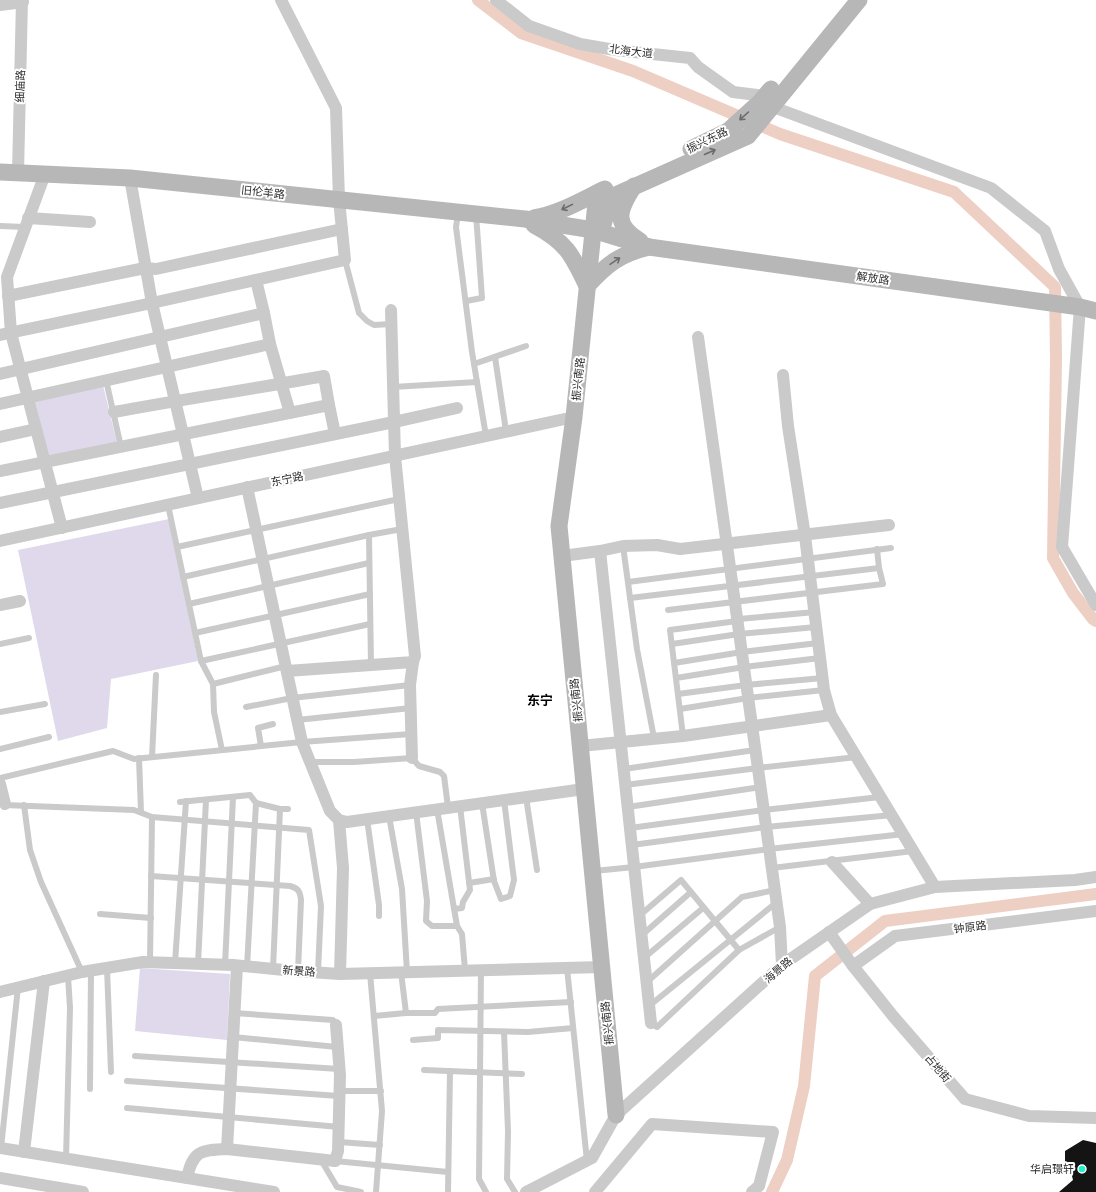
<svg xmlns="http://www.w3.org/2000/svg" width="1096" height="1192" font-family="'PT Sans','Noto Sans SC',sans-serif">
<rect width="100%" height="100%" fill="#fff"/>
<g fill="#e0d9ec">
<polygon points="103,385 117,443 49,459 35,401"/>
<polygon points="169,519 198,661 111,679 107,728 58,741 18,550"/>
<polygon points="140,968 230,974 227,1040 135,1031"/>
</g>
<g fill="none" stroke-linecap="round" stroke-linejoin="round">
<g stroke="#edcfc4" stroke-width="12">
<polyline points="478,0 521,33 633,71 780,134 954,192 1055,287 1056,359 1053,558 1073,593 1093,619 1096,621"/>
<polyline points="772,1192 787,1160 804,1086 815,976 885,921 1096,894"/>
</g>
</g>
<polygon fill="#141414" points="1083,1140 1096,1143 1096,1192 1059,1192 1073,1180 1071,1172 1065,1166 1065,1151"/>
<g fill="none" stroke-linecap="round" stroke-linejoin="round">
<g stroke="#cacaca" stroke-width="6">
<polyline points="458,214 456,227 472,352 486,436"/>
<polyline points="0,226 25,227"/>
<polyline points="345,260 359,313 367,321 374,325 391,324"/>
<polyline points="466,301 482,298 476,214"/>
<polyline points="495,357 506,431"/>
<polyline points="474,364 526,346"/>
<polyline points="106,380 121,447"/>
<polyline points="393,387 477,382"/>
<polyline points="168,505 201,661 213,684"/>
<polyline points="369,535 371,665"/>
<polyline points="623,546 637,649 654,738"/>
<polyline points="177,547 399,499"/>
<polyline points="183,577 369,535 402,529"/>
<polyline points="628,582 891,548"/>
<polyline points="630,598 879,568"/>
<polyline points="189,604 369,563"/>
<polyline points="668,610 883,584 879,568 877,549"/>
<polyline points="195,633 370,594"/>
<polyline points="0,644 29,638"/>
<polyline points="672,644 739,634 816,627"/>
<polyline points="201,661 370,624"/>
<polyline points="674,663 742,652 818,643"/>
<polyline points="676,678 744,667 820,658"/>
<polyline points="678,694 746,685 823,678"/>
<polyline points="246,707 292,698 410,685"/>
<polyline points="680,709 748,698 824,690"/>
<polyline points="0,712 45,704"/>
<polyline points="297,720 411,708"/>
<polyline points="683,736 670,630 737,621 739,619 815,612"/>
<polyline points="261,746 258,728 273,724"/>
<polyline points="0,749 49,737"/>
<polyline points="222,750 214,712 213,684 286,666"/>
<polyline points="152,757 156,675"/>
<polyline points="139,758 141,812"/>
<polyline points="310,762 354,762 412,758 419,766 440,772 444,776 448,807"/>
<polyline points="624,769 755,750"/>
<polyline points="0,778 113,751 134,759 302,742 411,734"/>
<polyline points="625,785 758,768 857,757"/>
<polyline points="526,797 537,870"/>
<polyline points="180,802 250,795 256,803 280,809 288,809"/>
<polyline points="482,803 494,881 501,899 510,896 514,880 504,800"/>
<polyline points="4,805 134,810 152,817 309,830 321,906 318,972"/>
<polyline points="24,805 30,850 41,882 82,972"/>
<polyline points="628,807 761,787"/>
<polyline points="437,809 457,926"/>
<polyline points="416,812 427,901 426,921 432,926 457,926 462,934 465,970"/>
<polyline points="389,816 402,889 407,972"/>
<polyline points="367,819 379,905 379,916"/>
<polyline points="630,828 764,810 880,797"/>
<polyline points="632,845 766,827 892,815"/>
<polyline points="772,868 913,851"/>
<polyline points="594,871 634,867 769,849 904,834"/>
<path d="M151,876L290,886C298,888 300,891 301,900L298,971"/>
<polyline points="469,883 494,879"/>
<polyline points="454,909 462,908 463,902 470,890 460,806"/>
<polyline points="100,914 151,918"/>
<polyline points="639,916 681,880 739,950"/>
<polyline points="642,935 691,892"/>
<polyline points="644,958 703,908"/>
<polyline points="150,962 152,817"/>
<polyline points="175,963 186,801"/>
<polyline points="198,964 206,800"/>
<polyline points="225,965 233,797"/>
<polyline points="247,967 256,803"/>
<polyline points="107,968 111,1072"/>
<polyline points="567,968 587,1161"/>
<polyline points="273,969 280,809"/>
<polyline points="481,970 479,1179 486,1192"/>
<polyline points="401,972 406,1013"/>
<polyline points="370,973 382,1111 376,1192"/>
<polyline points="647,982 742,897 775,890"/>
<polyline points="649,1006 777,902"/>
<polyline points="234,1013 333,1020 336,1025"/>
<polyline points="374,1016 406,1013 435,1013 438,1009 571,1002"/>
<polyline points="651,1023 657,1027 739,950 780,927"/>
<polyline points="504,1032 508,1131 507,1179 515,1192"/>
<polyline points="233,1037 337,1047"/>
<polyline points="413,1040 438,1038 438,1030 528,1032 573,1028"/>
<polyline points="135,1056 339,1069"/>
<polyline points="424,1070 522,1074"/>
<polyline points="127,1081 339,1096"/>
<polyline points="90,1089 91,971"/>
<polyline points="340,1091 381,1091"/>
<polyline points="127,1108 339,1127"/>
<polyline points="339,1142 380,1145"/>
<polyline points="1,1148 18,987"/>
<polyline points="66,1159 70,1008 68,976"/>
<polyline points="321,1160 337,1187 361,1192"/>
<polyline points="335,1161 448,1172"/>
<polyline points="448,1192 450,1071"/>
</g>
<g stroke="#cacaca" stroke-width="12">
<polyline points="496,0 529,26 580,44 615,50 690,58 698,67 733,92 765,96"/>
<polyline points="0,5 23,2"/>
<polyline points="765,104 991,188 1045,231 1059,269 1080,307 1062,547 1096,605"/>
<polyline points="18,173 22,0"/>
<polyline points="45,174 7,277 11,333 62,528"/>
<polyline points="130,178 152,303 198,498"/>
<polyline points="28,218 90,222"/>
<polyline points="256,280 264,313 270,344 290,413"/>
<polyline points="8,296 145,268 156,269 342,229"/>
<polyline points="0,335 152,303 345,260 339,200 336,108 281,0"/>
<polyline points="698,337 780,927 782,965"/>
<polyline points="0,374 264,313"/>
<polyline points="783,375 788,426 805,536 824,690 831,715 935,887"/>
<polyline points="0,404 270,344"/>
<polyline points="329,405 335,434"/>
<polyline points="0,437 36,429"/>
<path d="M0,471L329,405L324,376C254,389 183,399 114,412"/>
<polyline points="247,487 302,742 330,811 339,820 347,822 584,789"/>
<polyline points="0,503 394,422 457,408"/>
<polyline points="0,541 574,417"/>
<polyline points="600,551 651,1023"/>
<polyline points="562,556 600,551 623,546 657,545 680,549 889,525"/>
<polyline points="0,605 20,601"/>
<polyline points="287,671 413,662 415,656 395,456 391,310"/>
<polyline points="580,746 683,736 831,715"/>
<polyline points="412,758 410,685 413,662"/>
<polyline points="0,784 5,804"/>
<polyline points="339,820 343,868 340,974"/>
<polyline points="832,862 870,904"/>
<polyline points="829,932 853,966 893,1016 965,1099 1029,1116 1096,1118"/>
<polyline points="853,966 895,936 1096,911"/>
<polyline points="0,992 82,972 143,962 233,965 294,971 340,974 602,967"/>
<polyline points="0,1148 274,1192"/>
<polyline points="227,1149 237,966"/>
<polyline points="24,1152 44,981"/>
<polyline points="0,1178 83,1192"/>
<path d="M187,1178C193,1151 200,1150 227,1149L335,1161L338,1151L340,1075L336,1025"/>
<polyline points="526,1192 592,1158 616,1115 782,965 870,904 935,887 1075,880 1096,877"/>
<polyline points="595,1192 652,1124 773,1132 759,1186 752,1192"/>
</g>
<g stroke="#b7b7b7" stroke-width="17">
<polyline points="691,149 728,131 760,102 771,89"/>
<polyline points="0,172 130,178 525,219 593,230 649,247 1080,307 1096,311"/>
<path d="M634,186C618,211 613,224 640,241"/>
<polyline points="597,193 574,417 559,526 616,1115"/>
<path d="M534,218C559,214 582,200 605,189"/>
<path d="M534,225C566,242 572,254 587,286"/>
<polyline points="601,232 611,197 748,136 859,0"/>
<path d="M587,286C607,264 620,254 649,247"/>
</g>
</g>
<defs><path id="oneway-shaft" d="M-6 0H5M1.5-3L5.5 0L1.5 3" fill="none" stroke-width="1.6" stroke-linecap="round" stroke-linejoin="round"/></defs>
<g stroke="#6b6b6b">
<use href="#oneway-shaft" transform="translate(744 116) rotate(138)"/>
<use href="#oneway-shaft" transform="translate(710 152) rotate(-24)"/>
<use href="#oneway-shaft" transform="translate(567 207) rotate(154)"/>
<use href="#oneway-shaft" transform="translate(615 261) rotate(-34)"/>
</g>
<circle fill="#22f1cb" stroke="#fff" stroke-width="1.5" cx="1082" cy="1169" r="4"/>
<g text-anchor="middle" stroke-width="4" stroke-linejoin="round" paint-order="stroke">
<g font-size="11" fill="#2d2d2d" stroke="#fff">
<text transform="translate(631 51) rotate(7)" y="4">北海大道</text>
<text transform="translate(20 86) rotate(-88)" y="4">细庙路</text>
<text transform="translate(707 140) rotate(-26)" y="4">振兴东路</text>
<text transform="translate(263 192) rotate(6)" y="4">旧伦羊路</text>
<text transform="translate(873 278) rotate(8)" y="4">解放路</text>
<text transform="translate(578 379) rotate(-84)" y="4">振兴南路</text>
<text transform="translate(287 479) rotate(-12)" y="4">东宁路</text>
<text transform="translate(576 700) rotate(-96)" y="4">振兴南路</text>
<text transform="translate(970 927) rotate(-7)" y="4">钟原路</text>
<text transform="translate(778 970) rotate(-40)" y="4">海景路</text>
<text transform="translate(299 971) rotate(4)" y="4">新景路</text>
<text transform="translate(607 1023) rotate(-96)" y="4">振兴南路</text>
<text transform="translate(938 1068) rotate(49)" y="4">占地街</text>
</g>
<g font-size="11" fill="#2d2d2d" stroke="#fff" text-anchor="end">
<text x="1074" y="1173">华启璟轩</text>
</g>
<g font-size="13" font-weight="bold" fill="#000" stroke="#fff">
<text x="540" y="705">东宁</text>
</g>
</g>
</svg>
